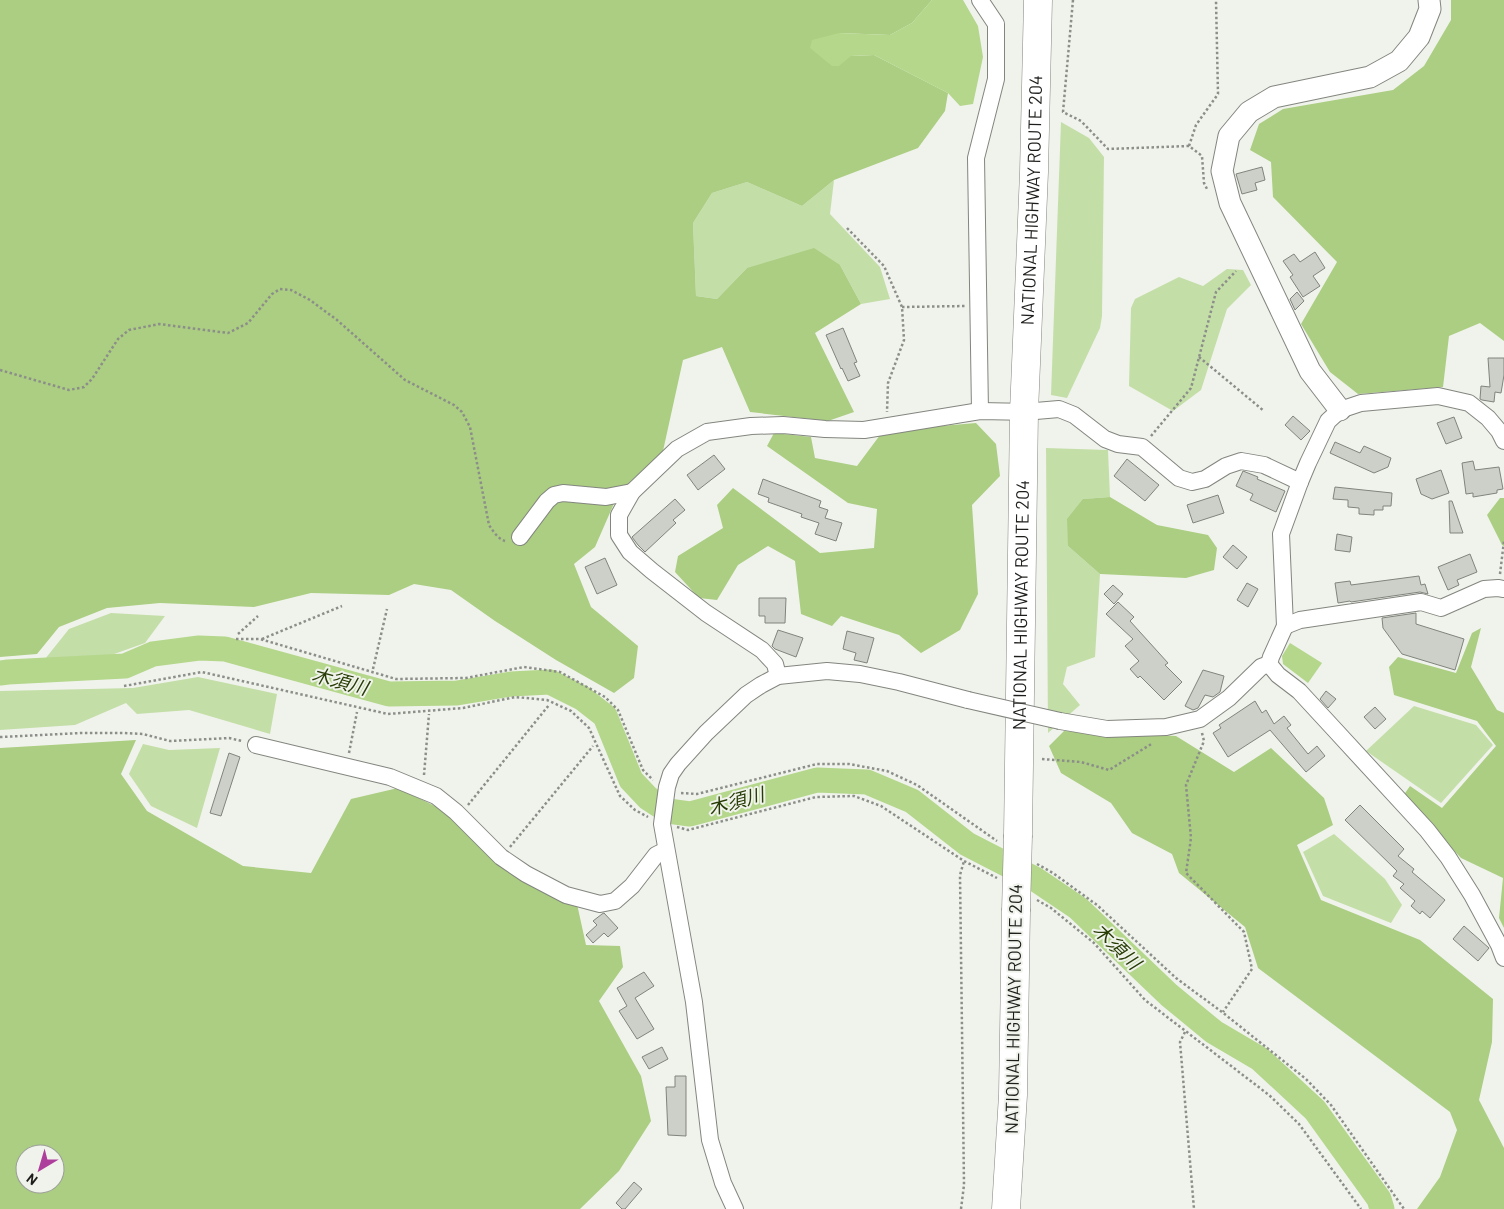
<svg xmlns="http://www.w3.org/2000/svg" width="1504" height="1209" font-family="Barlow,'Noto Sans JP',sans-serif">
<rect width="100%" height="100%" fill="#f0f3ec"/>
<g fill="#c4dea8">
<polygon points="1061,122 1089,138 1104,157 1102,316 1100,328 1067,398 1051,395"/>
<polygon points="834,180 830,214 880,267 890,299 861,304 840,265 747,268 717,299 696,296 693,223 712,193 747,182 802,206"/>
<polygon points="1227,269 1243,270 1251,285 1227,309 1201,390 1173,411 1129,386 1131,308 1135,299 1179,277 1203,286"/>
<polygon points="1046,448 1108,450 1110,497 1083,499 1068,546 1100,574 1095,657 1067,667 1063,684 1080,705 1048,733"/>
<polygon points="111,613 165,616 145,643 103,658 45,659 69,629"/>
<polygon points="198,677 277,694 270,734 189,710 137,714 126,703 75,725 0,730 0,691 133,688"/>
<polygon points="1414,706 1476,725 1493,745 1441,803 1366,751"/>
<polygon points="143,744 169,750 220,748 197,828 151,806 129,774"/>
<polygon points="1334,834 1385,879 1402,905 1391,923 1323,896 1303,852"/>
</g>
<g fill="#abce82" fill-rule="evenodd">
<polygon points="0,0 932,0 912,23 890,35 839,33 851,56 874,55 948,93 945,111 918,148 834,180 802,206 747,182 712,193 693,223 696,296 717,299 747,268 814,248 840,265 861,304 815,333 854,412 828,421 750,412 722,347 683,360 663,451 619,492 595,547 574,564 591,607 638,646 634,678 614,693 556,660 495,621 451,590 414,584 389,595 311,593 254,607 160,603 107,608 59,627 37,654 0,657"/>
<polygon points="1451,0 1504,0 1504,341 1480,323 1449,336 1443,387 1358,394 1330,372 1301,324 1337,262 1273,197 1271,162 1250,150 1259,124 1283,109 1393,90 1424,66 1451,20"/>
<polygon points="976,423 996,444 1000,476 972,505 978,594 960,630 921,653 899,635 841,616 832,626 801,614 795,561 768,546 738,565 717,600 699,598 675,572 678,556 723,528 717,505 733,488 820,553 874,548 877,509 848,503 767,446 774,433 811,437 815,458 857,466 883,431"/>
<polygon points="1110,497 1157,525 1208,535 1217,548 1214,570 1186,578 1100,574 1068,546 1067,519 1083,499"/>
<polygon points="1500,498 1504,498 1504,546 1502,545 1487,515"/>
<polygon points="1481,628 1471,667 1497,710 1504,713 1504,928 1499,918 1503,878 1461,858 1403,796 1410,786 1442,808 1496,746 1477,721 1394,695 1389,667 1398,657 1456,673 1472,633"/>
<polygon points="1064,731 1176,736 1234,772 1271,748 1324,798 1333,825 1297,845 1321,900 1420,940 1493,999 1492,1042 1479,1100 1504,1148 1504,1209 1417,1209 1440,1177 1457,1130 1450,1112 1258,968 1245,927 1179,873 1172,854 1132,833 1111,803 1061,773 1049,746"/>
<path d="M136,740L121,774L147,811L243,866L311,873L351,799L398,788L445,811L577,904L586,945L620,946L623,967L599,1001L641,1076L651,1121L619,1171L580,1209H0V748ZM25,1154H55V1184H25Z"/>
</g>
<g fill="#b4d78b">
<polygon points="932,0 963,0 978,26 983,57 973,104 960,106 948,93 874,55 851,56 839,66 832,66 810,48 812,40 839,33 890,35 912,23"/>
<polygon points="1290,643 1322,663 1308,683 1283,664 1282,656"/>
</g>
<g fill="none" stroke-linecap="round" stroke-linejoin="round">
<polyline stroke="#b4d78b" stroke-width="25" points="0,673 8,672 125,666 153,654 199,648 225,649 389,694 457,693 511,684 550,682 582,698 605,716 631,780 648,798 668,811 690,814 817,780 867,782 912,801 967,844 1035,879 1078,908 1169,995 1214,1032 1260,1059 1315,1110 1379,1199 1382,1209"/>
</g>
<g fill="#ccd0c9" stroke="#81847d">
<polygon points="1262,167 1265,180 1255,183 1257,190 1242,194 1236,174"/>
<polygon points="1315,252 1325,268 1313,276 1320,286 1303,297 1290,277 1293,275 1283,261 1294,254 1300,262"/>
<polygon points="1297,292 1304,301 1295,310 1290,299"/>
<polygon points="843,328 857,362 854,363 860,376 848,381 842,368 841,369 826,335"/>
<polygon points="1488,358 1504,358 1504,375 1501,393 1495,392 1494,402 1482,400 1480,399 1481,386 1490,387"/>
<polygon points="1293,416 1310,431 1301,440 1285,425"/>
<polygon points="1454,417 1462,438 1446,444 1437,423"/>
<polygon points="1335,442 1360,453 1364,446 1391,458 1388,467 1374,473 1330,453"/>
<polygon points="714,455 725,469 698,490 687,475"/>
<polygon points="1127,459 1159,485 1145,501 1114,476"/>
<polygon points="1473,461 1475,470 1499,467 1503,489 1497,490 1497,493 1473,497 1473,493 1466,494 1462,463"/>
<polygon points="1441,470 1449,493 1432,499 1421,494 1416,479"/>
<polygon points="1243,471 1258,477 1257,479 1285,491 1276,512 1250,500 1253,494 1236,486"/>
<polygon points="763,479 821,501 819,507 828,510 825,518 842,523 836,541 815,534 819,523 801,517 802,514 768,502 769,498 758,494"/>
<polygon points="1335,487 1392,493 1391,506 1383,506 1383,510 1374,510 1374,515 1359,514 1359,508 1348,507 1348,500 1333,499"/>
<polygon points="1218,495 1224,513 1193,523 1187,505"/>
<polygon points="675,499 685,510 673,520 676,523 645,552 638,545 632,537"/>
<polygon points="1449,501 1452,501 1463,533 1450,533"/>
<polygon points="1337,534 1352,537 1350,552 1335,550"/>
<polygon points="1233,545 1247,557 1237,569 1223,557"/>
<polygon points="1470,554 1477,572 1457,580 1459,585 1448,590 1438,567"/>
<polygon points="605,558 617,585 597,594 585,567"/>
<polygon points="1419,576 1421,585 1425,584 1428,594 1420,592 1351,602 1350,601 1338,603 1335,583 1350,581 1351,585"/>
<polygon points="1247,583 1258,589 1248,607 1237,600"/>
<polygon points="1113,585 1123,594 1114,604 1104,594"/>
<polygon points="759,598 786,598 785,623 765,623 765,616 759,616"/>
<polygon points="1118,602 1134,617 1130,621 1168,663 1165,665 1182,682 1164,700 1140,676 1138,678 1130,669 1139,661 1125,646 1133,639 1106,614"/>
<polygon points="1416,613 1416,624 1464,639 1455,670 1402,654 1383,628 1382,618"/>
<polygon points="778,630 803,638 796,657 775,649 772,646"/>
<polygon points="847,631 874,638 867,663 854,660 856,653 843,649"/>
<polygon points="1203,670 1224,676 1220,692 1213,697 1205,695 1198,708 1193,710 1185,706"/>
<polygon points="1326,691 1336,699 1328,708 1320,699"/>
<polygon points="1255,701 1262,713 1266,710 1274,724 1284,716 1291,725 1287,728 1308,754 1317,746 1325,756 1306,772 1270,730 1228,757 1213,733 1221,728 1219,725"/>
<polygon points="1375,707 1386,719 1375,729 1364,717"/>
<polygon points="229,753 240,757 221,816 210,813"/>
<polygon points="1360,805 1404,849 1398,856 1414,869 1412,872 1445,900 1430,918 1422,911 1420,914 1411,906 1415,901 1400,888 1404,884 1393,876 1397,871 1345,820"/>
<polygon points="604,913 618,928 608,937 604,933 593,943 586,935 597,925 593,921 602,914"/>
<polygon points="1464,926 1489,948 1478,961 1453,939"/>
<polygon points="644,972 654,986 635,998 654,1029 637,1039 619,1011 627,1006 617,988"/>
<polygon points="662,1047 668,1059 649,1069 642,1057"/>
<polygon points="675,1076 686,1076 686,1136 668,1135 666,1087 675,1087"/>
<polygon points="634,1182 642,1189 625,1209 622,1209 616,1203"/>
</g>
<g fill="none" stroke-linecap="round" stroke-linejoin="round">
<g stroke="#83867f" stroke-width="18">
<g id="minor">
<polyline points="980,411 976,158 996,79 996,24 980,0"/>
<polyline points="1504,441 1499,431 1488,418 1469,403 1438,396 1361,403 1340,410 1328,421 1308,463 1300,482 1281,534 1285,626 1271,657 1269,664 1278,675 1299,691 1335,730 1427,830 1448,857 1472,895 1499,945 1504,958"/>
<polyline points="520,537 547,501 554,495 563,493 606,497 632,492"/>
<polyline points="1285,626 1300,620 1421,602 1441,608 1484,589 1498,588 1504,589"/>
<polyline points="778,676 775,664 762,650 706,613 652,571 630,552 619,535 619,515 632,492 677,449 707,432 751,426 783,425 825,429 864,430 980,411 1024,412 1059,409 1074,415 1105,439 1118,444 1142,447 1179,478 1192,482 1205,479 1226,466 1241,461 1264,465 1300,482"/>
<polyline points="1060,721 1107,729 1166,727 1200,719 1229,698 1261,667 1269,664"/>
<polyline points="256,745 390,777 436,796 456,812 501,857 526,874 566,895 600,904 615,901 632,886 656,855 666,850"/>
<polyline points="735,1209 723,1183 710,1140 694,1002 662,824 667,787 671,774 678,764 706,733 746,695 761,685 778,676 827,671 860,674 899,682 968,700"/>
</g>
</g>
<g stroke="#83867f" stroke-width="23">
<polyline id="tertiary" points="1340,410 1310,371 1230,203 1222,171 1229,136 1249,112 1274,97 1370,77 1399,61 1419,37 1430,9 1429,0"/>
</g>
<g stroke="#83867f" stroke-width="29">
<g id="trunk">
<path id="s1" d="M1018,835L1024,412L1034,172L1038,0"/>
<polyline points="1006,1209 1013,1095 1016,911"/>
</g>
</g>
<g stroke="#8c8e89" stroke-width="2.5" stroke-dasharray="2.5 2.5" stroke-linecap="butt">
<polyline points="1073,0 1063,112 1081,121 1108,149 1189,146 1202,156 1204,183 1208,191"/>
<polyline points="1189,146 1196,125 1218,94 1216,0"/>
<polyline points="847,228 884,266 902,307 904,340 888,383 887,412"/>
<polyline points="902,307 965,306"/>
<polyline points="1199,357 1264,411"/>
<path d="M0,370L69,390L84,387L92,379L118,339L129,330L159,324L228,333L248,323L272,294L280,289L291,290L310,300L337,320L405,380L454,405L462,412L470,427L489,525C493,531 498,539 505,541"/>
<polyline points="1151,436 1191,388 1216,292 1236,271"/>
<polyline points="1500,574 1504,541"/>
<polyline points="238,634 258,616"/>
<polyline points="236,639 260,639 396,679 466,678 524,667 560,672 605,697 618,710 643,770 653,780"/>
<polyline points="262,639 342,606"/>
<polyline points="373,669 387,609"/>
<polyline points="124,686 202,672 388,714 463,708 515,697 547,700 571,711 589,728 620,796 635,810 648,817"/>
<polyline points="1202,733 1204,741 1186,785 1191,838 1186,873 1244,932 1252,969 1223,1012"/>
<polyline points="0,737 82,733 124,733 143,734 170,741 229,738 242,741"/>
<polyline points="349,753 357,712"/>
<polyline points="1042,759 1081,762 1109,770 1153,743"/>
<polyline points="424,775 429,714"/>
<polyline points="681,793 697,794 817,764 849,764 887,771 917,785 997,841"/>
<polyline points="468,805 549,705"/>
<polyline points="677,827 688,830 816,797 854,796 881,806 964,861 997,878"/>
<polyline points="510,847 593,746"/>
<polyline points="1037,864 1053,873 1097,905 1176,978 1222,1012 1306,1079 1331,1105 1404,1209"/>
<polyline points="1037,900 1051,908 1094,943 1145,1000 1269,1095 1299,1124 1361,1209"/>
<polyline points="1185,1032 1180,1042 1194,1209"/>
<polyline points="961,1209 964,1185 960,875 964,861"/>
</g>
<use href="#minor" stroke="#fff" stroke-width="16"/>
<use href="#tertiary" stroke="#fff" stroke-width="21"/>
<use href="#trunk" stroke="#fff" stroke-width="28"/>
<g stroke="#83867f" stroke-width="18" stroke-linecap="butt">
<polyline id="minor-bridge" points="968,700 1060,721"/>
</g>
<g stroke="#83867f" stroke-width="29" stroke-linecap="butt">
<polyline id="trunk-bridge" points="1016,911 1018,835"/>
</g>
<use href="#minor-bridge" stroke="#fff" stroke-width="16"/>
<use href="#trunk-bridge" stroke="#fff" stroke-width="28"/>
</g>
<g text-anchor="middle" stroke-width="4" stroke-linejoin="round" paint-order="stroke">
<g font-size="18" fill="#1d1e1b" stroke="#f0f3ec">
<text dy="6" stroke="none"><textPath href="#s1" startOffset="635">NATIONAL HIGHWAY ROUTE 204</textPath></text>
<text dy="6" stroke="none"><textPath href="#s1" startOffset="230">NATIONAL HIGHWAY ROUTE 204</textPath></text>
<text transform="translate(1014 1009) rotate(-89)" y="6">NATIONAL HIGHWAY ROUTE 204</text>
</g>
<g font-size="19" font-style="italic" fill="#283d05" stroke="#f0f3ec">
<text transform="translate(340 681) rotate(15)" y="7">木須川</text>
<text transform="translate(736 801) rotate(-15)" y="7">木須川</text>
<text transform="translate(1117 946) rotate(44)" y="7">木須川</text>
</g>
</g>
<g transform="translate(40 1169) rotate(218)"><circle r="24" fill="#f0f3ec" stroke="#9c9e98"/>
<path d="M0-4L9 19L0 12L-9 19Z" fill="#ad3e9b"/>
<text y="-8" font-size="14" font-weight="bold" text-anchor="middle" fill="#1d1e1b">N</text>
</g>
</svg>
